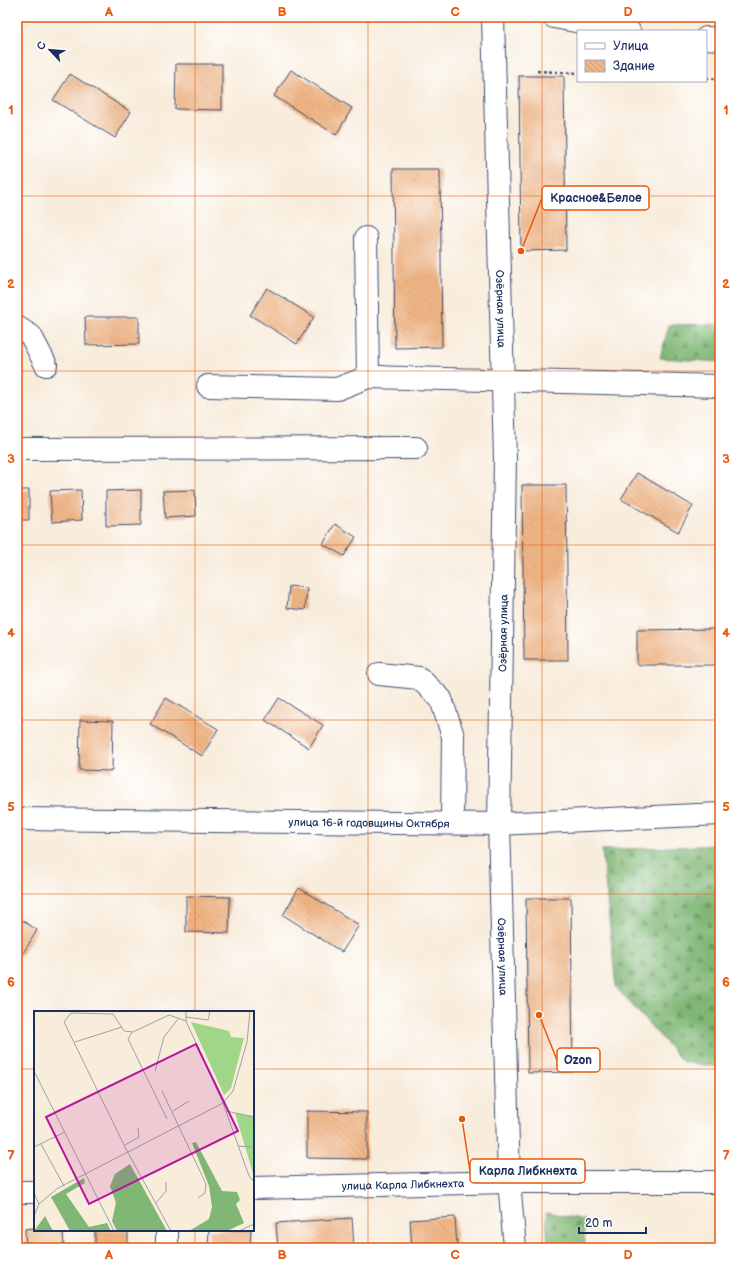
<svg xmlns="http://www.w3.org/2000/svg" width="737" height="1265" font-family="'Balsamiq Sans',sans-serif">
<defs>
<pattern id="forest-firs" width="22" height="20" patternUnits="userSpaceOnUse"><rect width="22" height="20" fill="#80b774"/><path d="M5 1l3.5 6h-7zM16 11l3.5 6h-7z" fill="#689562"/></pattern>
<pattern id="building-back-hatch" width="6" height="6" patternUnits="userSpaceOnUse"><rect width="6" height="6" fill="#f0b585"/><path d="M-1 5l2 2M0 0l6 6M5-1l2 2" fill="none" stroke="#cd9c75"/></pattern>
</defs>
<rect width="100%" height="100%" fill="#fff"/>
<filter id="ink" filterUnits="userSpaceOnUse"><feTurbulence type="fractalNoise" baseFrequency=".025" numOctaves="2"/><feDisplacementMap in="SourceGraphic" scale="8" xChannelSelector="R" yChannelSelector="G"/><feConvolveMatrix kernelMatrix="1 2 1 2 8 2 1 2 1" color-interpolation-filters="sRGB"/></filter>
<filter id="wash" filterUnits="userSpaceOnUse"><feTurbulence type="fractalNoise" baseFrequency=".012" numOctaves="4" result="noise"/><feDisplacementMap in="SourceGraphic" scale="16" xChannelSelector="R" yChannelSelector="G"/><feGaussianBlur stdDeviation="0.9" result="paint"/><feColorMatrix in="noise" values="0 0 0 0 0 0 0 0 0 0 0 0 0 0 0 0 0 1.4 0 .05"/><feComposite in="paint" operator="in"/></filter>
<g filter="url(#wash)">
<rect width="100%" height="100%" fill="#f8ecdb"/>
<g fill="url(#forest-firs)" stroke="#4e7369">
<polygon points="720,324 720,362 660,358 669,325"/>
<polygon points="720,845 720,1067 683,1062 616,987 602,850"/>
<polygon points="546,1212 584,1220 585,1248 548,1248"/>
</g>
<g id="blocks">
<g fill="url(#building-back-hatch)">
<polygon points="176,64 222,64 222,110 175,109"/>
<polygon points="291,70 352,108 336,135 274,96"/>
<polygon points="70,74 131,112 115,138 53,100"/>
<polygon points="519,76 564,76 566,250 521,251"/>
<polygon points="393,169 440,169 442,347 395,348"/>
<polygon points="267,288 314,317 297,344 250,315"/>
<polygon points="85,317 139,317 139,344 86,345"/>
<polygon points="637,473 693,506 678,532 621,499"/>
<polygon points="522,485 566,485 568,660 524,660"/>
<rect x="17" y="490" width="12" height="30"/>
<polygon points="81,490 82,520 52,522 50,491"/>
<polygon points="141,490 141,525 106,526 106,491"/>
<polygon points="195,490 196,516 165,518 163,491"/>
<polygon points="335,524 356,537 344,556 323,544"/>
<polygon points="289,586 307,588 305,610 287,608"/>
<polygon points="718,629 718,665 637,665 637,630"/>
<polygon points="166,698 218,729 202,756 150,724"/>
<polygon points="279,698 323,725 309,748 265,720"/>
<polygon points="80,720 113,721 112,771 79,770"/>
<polygon points="299,888 359,925 342,952 283,915"/>
<polygon points="186,896 230,897 229,933 186,932"/>
<polygon points="526,898 571,898 573,1072 528,1073"/>
<polygon points="17,917 37,930 21,957 17,954"/>
<polygon points="307,1111 367,1112 367,1159 307,1158"/>
<polygon points="455,1217 457,1248 412,1248 410,1220"/>
<polygon points="352,1218 354,1248 278,1248 276,1223"/>
<polygon points="35,1228 35,1230 63,1230 64,1248 26,1248 25,1229"/>
<rect x="95" y="1230" width="33" height="18"/>
<polygon points="209,1230 251,1230 250,1248 208,1248"/>
</g>
</g>
</g>
<g filter="url(#ink)">
<use href="#blocks" fill-opacity="0" stroke="#3c4b71" stroke-width="1"/>
<g fill="none" stroke-linecap="round" stroke-linejoin="round">
<g stroke="#3c4b71" stroke-width="24">
<g id="minor">
<path id="s1" d="M493,17L505,459L499,824L509,1182L515,1248"/>
<polyline points="554,17 629,31"/>
<polyline points="706,38 720,39"/>
<polyline points="366,238 368,377 382,377"/>
<polyline points="17,327 31,336 46,365"/>
<polyline points="208,386 337,389 368,377 720,386"/>
<polyline points="17,449 416,448"/>
<polyline points="379,674 419,678 441,699 453,736 452,823"/>
<path id="s2" d="M17,819L499,824L720,814"/>
<path id="s3" d="M253,1188L509,1182H720"/>
<polyline points="17,1192 35,1192"/>
<polyline points="167,1248 167,1230"/>
</g>
</g>
<g stroke="#3c4b71" stroke-width="2.5" stroke-dasharray="3 3" stroke-linecap="butt">
<polyline points="537,71 578,73"/>
<polyline points="706,78 720,79"/>
</g>
<use href="#minor" stroke="#fff" stroke-width="22"/>
</g>
</g>
<path fill="none" stroke="#e8590c" stroke-width="1" stroke-opacity="0.55" d="M195,17V1012M368,17V1248M542,17V1248M17,196H720M17,371H720M17,545H720M17,720H720M17,894H720M17,1069H35M253,1069H720M195,1230V1248"/>
<g text-anchor="middle" stroke-width="4" stroke-linejoin="round" paint-order="stroke">
<g font-size="11" fill="#1b2f5e" stroke="#fff">
<text dy="4" stroke="none"><textPath href="#s1" startOffset="292">Озёрная улица</textPath></text>
<text transform="translate(503 633) rotate(-89)" y="4">Озёрная улица</text>
<text dy="4" stroke="none"><textPath href="#s2" startOffset="352">улица 16-й годовщины Октября</textPath></text>
<text dy="4" stroke="none"><textPath href="#s1" startOffset="940">Озёрная улица</textPath></text>
<text dy="4" stroke="none"><textPath href="#s3" startOffset="150">улица Карла Либкнехта</textPath></text>
</g>
</g>
<g transform="translate(34 1011)">
<rect width="220" height="220" fill="#f8ecdb"/>
<path d="M162,131L188,180L203,181L206,189L202,193L210,212L193,220H155L175,208L178,196L175,175L158,132ZM96,153L133,220H83L78,210L82,192L76,175L81,163ZM50,167L51,172L32,183L55,216L73,212L77,220H36L17,186ZM11,205L19,220H0Z" fill="#80b774"/>
<path d="M157,11L195,20L197,26L210,27L197,77L190,84Z" fill="#a0d687"/>
<path d="M201,102L220,105V162H219Z" fill="#a0d687"/>
<path fill="none" stroke="#a0a0a9" stroke-width="1" d="M152,0V10L189,92L215,165L220,171M152,6L174,9L176,0M98,21L94,28L133,108M41,31L88,16M0,60L80,220M121,60L130,26L144,8M128,80L172,173L171,182L164,187M139,100L155,90M192,100L220,106M7,133L30,175M91,134L105,126L104,117M204,135L220,136M0,136L31,121M108,167L129,157M0,182L5,193M122,192L132,180V171M0,205L5,193L24,177L189,92L199,80L213,31L216,0M137,220L93,140L30,11L37,2L79,3L90,20L99,21L135,4L152,10M205,220L220,213"/>
<path fill="#b5179e" fill-opacity="0.15" stroke="#b5179e" stroke-width="2" d="M162,33L204,120L55,193L12,106Z"/>
<rect width="220" height="220" fill="none" stroke="#1b2f5e" stroke-width="2"/>
</g>
<path fill="none" stroke="#e8590c" stroke-width="1.5" d="M521 251L542 198M539 1015L557 1060M462 1119L470 1171"/>
<g fill="#e8590c" stroke="#fff" stroke-width="1.5">
<circle cx="521" cy="251" r="4"/>
<circle cx="539" cy="1015" r="4"/>
<circle cx="462" cy="1119" r="4"/>
</g>
<g fill="#fff" stroke="#e8590c" stroke-width="1.5">
<rect x="542" y="186" width="107" height="24" rx="4"/>
<rect x="557" y="1048" width="43" height="24" rx="4"/>
<rect x="470" y="1159" width="115" height="24" rx="4"/>
</g>
<g font-size="12" text-anchor="middle" font-weight="bold" fill="#1b2f5e">
<text x="596" y="202">Красное&amp;Белое</text>
<text x="578" y="1064">Ozon</text>
<text x="528" y="1175">Карла Либкнехта</text>
</g>
<rect width="737" height="1265" fill="none" stroke="#fff" stroke-width="44"/>
<rect x="577" y="30" width="130" height="52" fill="#ffffff" stroke="#a4acbf"/>
<rect x="585" y="43" width="20" height="6" fill="#ffffff" stroke="#a4acbf"/>
<text x="613" y="50" font-size="12" fill="#1b2f5e">Улица</text>
<rect x="585" y="60" width="20" height="12" fill="url(#building-back-hatch)" stroke="#a4acbf"/>
<text x="613" y="70" font-size="12" fill="#1b2f5e">Здание</text>
<g transform="translate(50 50) rotate(296)" stroke="#ffffff" stroke-width="3" paint-order="stroke">
<path d="M0-3L7 15L0 10L-7 15Z" fill="#1b2f5e"/>
<text y="-6" font-size="11" font-weight="bold" text-anchor="middle" fill="#1b2f5e">С</text>
</g>
<path d="M579 1227v6h67v-6" fill="none" stroke="#1b2f5e" stroke-width="2"/>
<text x="585" y="1227" font-size="12" fill="#1b2f5e" stroke="#ffffff" stroke-width="3" paint-order="stroke">20 m</text>
<rect x="22" y="22" width="693" height="1221" fill="none" stroke="#e8590c" stroke-width="1.5"/>
<g font-size="13" text-anchor="middle" font-weight="bold" fill="#e8590c">
<text x="109" y="16">A</text>
<text x="282" y="16">B</text>
<text x="455" y="16">C</text>
<text x="628" y="16">D</text>
<text x="11" y="114">1</text>
<text x="726" y="114">1</text>
<text x="11" y="288">2</text>
<text x="726" y="288">2</text>
<text x="11" y="463">3</text>
<text x="726" y="463">3</text>
<text x="11" y="637">4</text>
<text x="726" y="637">4</text>
<text x="11" y="811">5</text>
<text x="726" y="811">5</text>
<text x="11" y="986">6</text>
<text x="726" y="986">6</text>
<text x="11" y="1160">7</text>
<text x="726" y="1160">7</text>
<text x="109" y="1259">A</text>
<text x="282" y="1259">B</text>
<text x="455" y="1259">C</text>
<text x="628" y="1259">D</text>
</g>
</svg>
